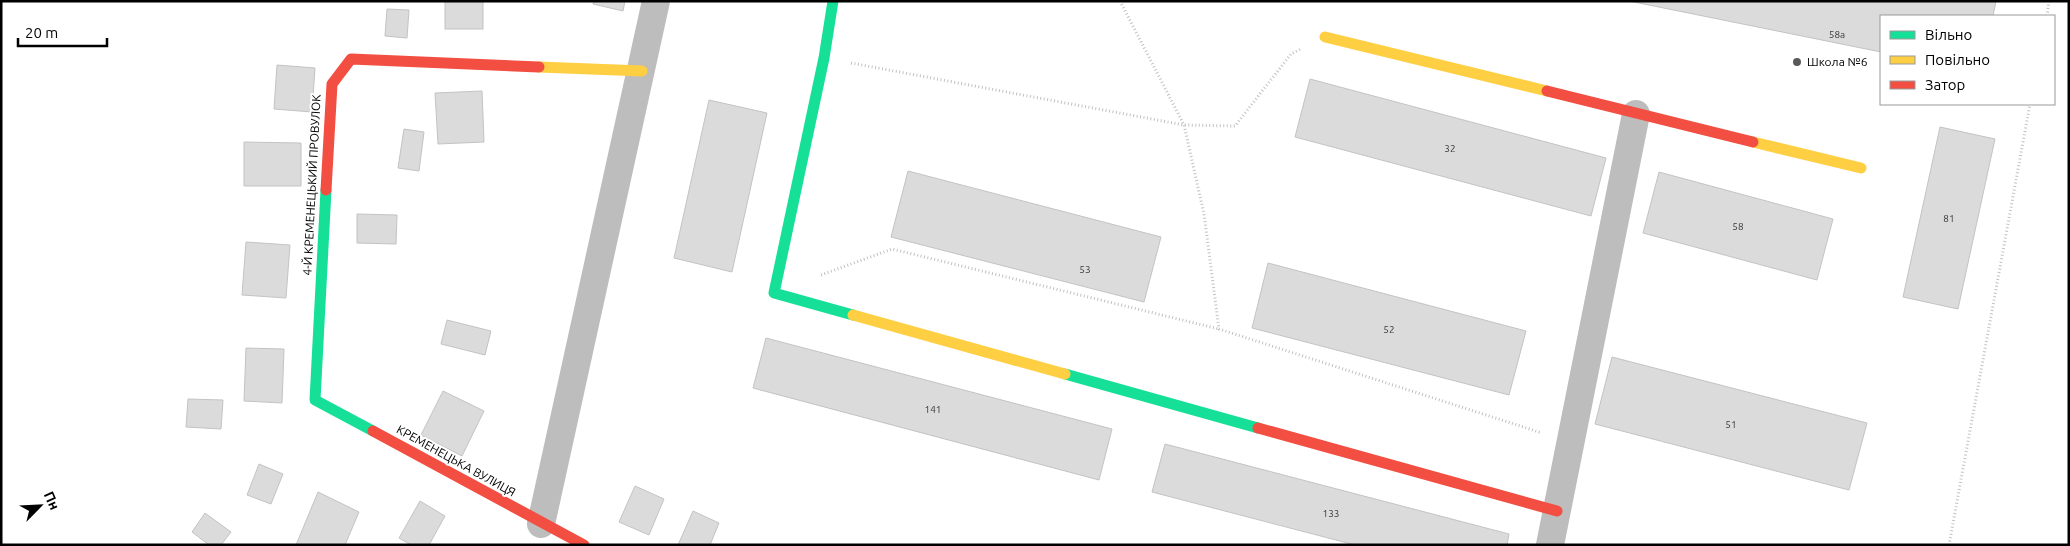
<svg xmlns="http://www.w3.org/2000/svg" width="2070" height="546" font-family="Ubuntu,sans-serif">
<rect width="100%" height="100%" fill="#fff"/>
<g fill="#dbdbdb" stroke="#c3c3c3">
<rect x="445" y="1" width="38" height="28"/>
<polygon points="594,1 625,1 623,11 593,4"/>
<polygon points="1629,1 1996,1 1993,16 1881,16 1881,52"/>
<polygon points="387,9 409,10 407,38 385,36"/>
<polygon points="277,65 315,68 312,112 274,109"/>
<polygon points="1310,79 1606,158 1591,216 1295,137"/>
<polygon points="482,91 484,142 438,144 435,93"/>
<polygon points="709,100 767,113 732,272 674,258"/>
<polygon points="1940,127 1995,139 1958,309 1903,297"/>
<polygon points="404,129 424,132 419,171 398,168"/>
<polygon points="244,142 301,143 301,186 244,186"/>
<polygon points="908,171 1161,237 1144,302 891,237"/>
<polygon points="1659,172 1833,219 1817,280 1643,233"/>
<polygon points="357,214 397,215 396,244 357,243"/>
<polygon points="246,242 290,245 286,298 242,295"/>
<polygon points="1268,263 1526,331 1509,395 1252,328"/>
<polygon points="447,320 491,331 485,355 441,344"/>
<polygon points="766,338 1112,429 1099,480 753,388"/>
<polygon points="246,348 284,349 282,403 244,401"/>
<polygon points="1612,357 1867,423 1849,490 1595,424"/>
<polygon points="443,391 484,411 462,456 421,435"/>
<polygon points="188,399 223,400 221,429 186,427"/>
<polygon points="1165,444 1509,534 1507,545 1355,545 1152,492"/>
<polygon points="259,464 283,474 271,504 247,495"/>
<polygon points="635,486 664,499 649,535 619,522"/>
<polygon points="318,492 359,512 345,545 296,545"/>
<polygon points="420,501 445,516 429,545 411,545 399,538"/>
<polygon points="693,511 719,523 710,545 678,545"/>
<polygon points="205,513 231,532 221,545 209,545 192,532"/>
</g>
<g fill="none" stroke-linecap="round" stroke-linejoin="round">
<g stroke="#c2c2c2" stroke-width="3" stroke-dasharray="1 2.5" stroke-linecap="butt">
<polyline points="1120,1 1184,125 1204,214 1219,329 1542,433"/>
<polyline points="2047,16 2049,1"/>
<polyline points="851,63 1184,125 1235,126 1291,54 1301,49"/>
<polyline points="821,275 892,249 1219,329"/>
<polyline points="1949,545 2030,104"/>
</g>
<g stroke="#bdbdbd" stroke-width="28">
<polyline points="541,524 656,1"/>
<polyline points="1550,545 1636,114"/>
</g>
<g stroke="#16e098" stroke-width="11">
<polyline points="833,1 824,58 774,293 853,315"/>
<polyline points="326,190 315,400 373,431"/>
<polyline points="1065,374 1258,428"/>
</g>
<g stroke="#ffcf43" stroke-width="11">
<polyline points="1325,37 1547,91"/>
<polyline points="539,67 642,71"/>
<polyline points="1753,142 1861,168"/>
<polyline points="853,315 1065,374"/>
</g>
<g stroke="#f24e42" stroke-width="11">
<polyline points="1547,91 1753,142"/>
<polyline points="326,190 332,84 351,59 539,67"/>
<polyline points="1258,428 1557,511"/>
<polyline points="373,431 584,545"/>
</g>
</g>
<circle fill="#595959" stroke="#fff" stroke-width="2" cx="1797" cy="62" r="5"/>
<g text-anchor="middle" stroke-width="4" stroke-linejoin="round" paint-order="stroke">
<g font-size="10" fill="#373737">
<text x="1837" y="38">58а</text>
<text x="1450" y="152">32</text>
<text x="1949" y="222">81</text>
<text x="1738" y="230">58</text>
<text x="1085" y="273">53</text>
<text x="1389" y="333">52</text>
<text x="933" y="413">141</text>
<text x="1731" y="428">51</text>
<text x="1331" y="517">133</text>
</g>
<g font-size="12" fill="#000" stroke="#fff" text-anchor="start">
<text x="1807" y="66">Школа №6</text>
</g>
<g font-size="12" fill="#000" stroke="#fff">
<text transform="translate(312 185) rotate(-87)" y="4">4-Й КРЕМЕНЕЦЬКИЙ ПРОВУЛОК</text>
<text transform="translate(456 461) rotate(29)" y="4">КРЕМЕНЕЦЬКА ВУЛИЦЯ</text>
</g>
</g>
<rect width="2070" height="546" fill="none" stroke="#000000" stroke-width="5"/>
<rect x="1880" y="15" width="175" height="90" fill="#ffffff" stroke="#999999"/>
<rect x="1890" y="31" width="25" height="8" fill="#16e098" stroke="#999999"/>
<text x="1925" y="40" font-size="15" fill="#000000">Вільно</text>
<rect x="1890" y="56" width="25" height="8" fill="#ffcf43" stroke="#999999"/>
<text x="1925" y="65" font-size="15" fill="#000000">Повільно</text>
<rect x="1890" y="81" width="25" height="8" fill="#f24e42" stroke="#999999"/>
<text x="1925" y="90" font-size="15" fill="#000000">Затор</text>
<g transform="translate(40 506) rotate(66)" stroke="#ffffff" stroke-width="4" paint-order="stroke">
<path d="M0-4L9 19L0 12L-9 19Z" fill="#000000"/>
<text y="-8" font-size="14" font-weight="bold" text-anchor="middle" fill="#000000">Пн</text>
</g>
<path d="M18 38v8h89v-8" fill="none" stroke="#000000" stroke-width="2.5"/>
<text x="25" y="38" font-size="15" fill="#000000" stroke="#ffffff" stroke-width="4" paint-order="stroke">20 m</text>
</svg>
